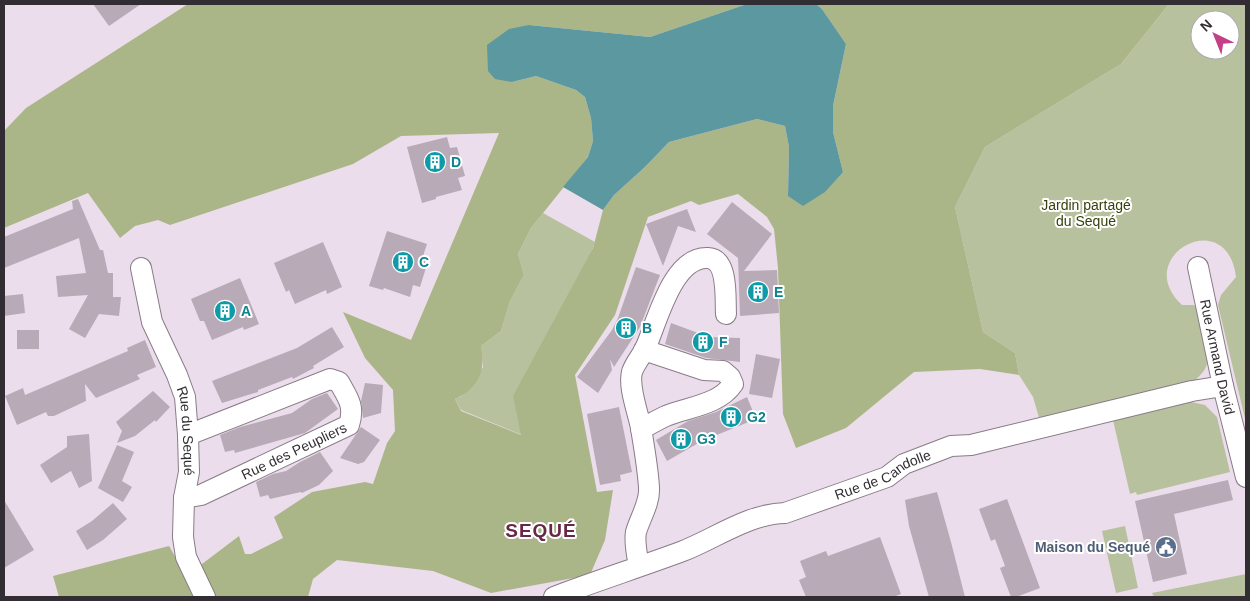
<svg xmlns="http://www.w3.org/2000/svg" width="1250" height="601" font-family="Helvetica,sans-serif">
<rect width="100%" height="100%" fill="#ebddeb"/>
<g fill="#b8c19d" fill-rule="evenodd">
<path d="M1169,4H1246V423L1218,305L1221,295L1236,277C1227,203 1130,257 1182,305H1194C1203,319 1214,353 1205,369C1202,374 1196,379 1192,384L1040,421L1033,397L1019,375L1015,353L983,332L955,207L985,147L1121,64ZM1200,20H1230V50H1200Z"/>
<polygon points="543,213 595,242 522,435 461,410 455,399 462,396 483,367 481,346 501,331 510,301 524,275 518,254 531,228"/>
<polygon points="1191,402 1205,405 1217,417 1230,472 1137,495 1136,492 1130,494 1113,420"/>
<polygon points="1125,526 1138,588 1116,593 1102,531"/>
<polygon points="1246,574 1246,597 1154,597 1152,593"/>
</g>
<path fill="#abb688" d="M188,4H747L650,37L529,25L512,82L536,76L576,90L585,97L591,118L593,141L588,157L531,228L518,254L524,275L510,301L501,331L481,346C482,352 483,360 482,366C481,381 468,394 455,399L461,411L521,435L513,396L593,248L603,210L614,195L645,167L669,142L757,119L785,126L789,147L788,196L843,172L833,132V106L846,44L822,9L816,4H1169L1121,64L985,147L955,207L983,332L1015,353L1019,375L980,369L914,372L846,428L796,448L783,414L778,268L774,229L767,217L738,194L699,205L691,201L648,217L615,315L575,375L597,492L613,490L605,540L590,575L491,593L433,571L337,560L313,579L308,597H59L53,576L169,546L184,572L202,564L239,536L245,554H251L283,538L274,517L312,492L365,482L373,484L387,443L395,431L393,390L365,358L343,312L411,340L499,133L401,136L353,164L170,225L158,220L135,226L120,238L88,193L4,228V131L26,108Z"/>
<polygon fill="#5b98a0" points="747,4 816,4 822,9 846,44 833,106 833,132 843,172 825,192 803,206 788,196 789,147 785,126 757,119 669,142 645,167 614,195 603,210 563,187 588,157 593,141 591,118 585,97 576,90 536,76 512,82 495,79 488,71 487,45 509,29 529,25 650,37"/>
<g fill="#b8aab7">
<polygon points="93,4 141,4 109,26"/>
<polygon points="447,137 450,148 457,147 465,176 458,178 462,190 436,197 436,199 422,203 407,147"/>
<polygon points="78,199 100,250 103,250 108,273 113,273 113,297 121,297 119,316 99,314 85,338 69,329 88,295 58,297 56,276 86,273 79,238 4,268 4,237 73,209 72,201"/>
<polygon points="732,202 772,234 744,271 777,270 779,313 740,316 738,258 707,234"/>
<polygon points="687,209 696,232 678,226 663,266 646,224"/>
<polygon points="387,231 427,244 423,256 429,258 420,287 413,285 410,297 384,288 383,290 369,286"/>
<polygon points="323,242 342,287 327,294 326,290 295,304 289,290 286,292 274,263"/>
<polygon points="636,267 660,275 640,327 614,367 610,359 612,370 598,393 577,377 612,330 618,318"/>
<polygon points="240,278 259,324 244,330 243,327 212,340 204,321 200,321 191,299"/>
<polygon points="23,294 25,313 4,316 4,296"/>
<polygon points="671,323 709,337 740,338 740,362 706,358 665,344"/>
<polygon points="332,327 344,347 313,366 314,368 293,379 292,377 258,390 258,392 222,403 212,381 297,348"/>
<rect x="17" y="330" width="22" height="19"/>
<polygon points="145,340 156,367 137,375 140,379 96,398 85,384 86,401 54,416 48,416 46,412 17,425 5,396 23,388 25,395 128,351 127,348"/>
<polygon points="756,354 780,359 772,398 749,394"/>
<polygon points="365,383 383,385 381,413 363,418 361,401"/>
<polygon points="153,391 170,407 156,422 155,420 135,436 117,443 122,431 116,422"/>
<polygon points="327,393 338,409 305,433 235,453 234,450 225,452 220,435 240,427 292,413 312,399"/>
<polygon points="747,397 756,419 702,441 667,461 656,440 688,421 716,412"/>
<polygon points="619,407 632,472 620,475 621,481 600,485 587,414"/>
<polygon points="361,427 380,440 364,462 358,464 340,458"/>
<polygon points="89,434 92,481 79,488 71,471 51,483 40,465 67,447 67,436"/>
<polygon points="117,445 134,452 122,481 132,487 123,502 98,488"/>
<polygon points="320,452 333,471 319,485 302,493 301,492 270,499 268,495 260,497 256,482 273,474 286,471 300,462"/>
<polygon points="1228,480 1233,500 1174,514 1187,574 1153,582 1135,501"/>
<polygon points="937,492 951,542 965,597 929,597 909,526 905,500"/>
<polygon points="1007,499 1040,588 1016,597 1011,597 1000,568 1005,566 995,539 991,541 979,509"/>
<polygon points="4,500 34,550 4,568"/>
<polygon points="113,503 127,519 103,540 87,550 76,531 92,521"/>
<polygon points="880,537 901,594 893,597 806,597 799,580 806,577 800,561 826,551 828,556"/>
</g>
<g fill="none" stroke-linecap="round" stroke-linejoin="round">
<g stroke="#897c88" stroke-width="22">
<g id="street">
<path id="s1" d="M1198,267L1223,386L1246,477"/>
<path id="s2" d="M141,268L152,322L177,375L185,397L188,435L189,472L184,498L183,537L186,557L205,597"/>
<path d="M641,429C649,425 657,420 666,416C688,407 719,405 733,384L730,377L723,371L704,370L644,350"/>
<path id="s3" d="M184,498L201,495L349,425C355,406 348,398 339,382L330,379L188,435"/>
<path d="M639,566C637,555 634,542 636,532C640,518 650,503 649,488C648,469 644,447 641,428C638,412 628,387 632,372C635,363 641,357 645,349C657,323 672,256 708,258C729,259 725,299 726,314"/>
<path id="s4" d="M554,597C596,581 640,567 683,551C716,538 748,514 785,513L887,477L904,464L951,446L971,445L1192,391L1223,386"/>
</g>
</g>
<use href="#street" stroke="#fff" stroke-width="20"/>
</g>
<defs>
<g id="building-disc" transform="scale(1.125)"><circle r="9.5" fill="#0f9aa8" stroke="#fff"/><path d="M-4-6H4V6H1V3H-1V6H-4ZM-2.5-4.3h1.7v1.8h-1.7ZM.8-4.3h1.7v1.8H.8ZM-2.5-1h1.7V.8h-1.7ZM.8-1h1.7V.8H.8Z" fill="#fff"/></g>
<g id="civic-disc" transform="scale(1.125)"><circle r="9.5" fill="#5c6f8a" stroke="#fff"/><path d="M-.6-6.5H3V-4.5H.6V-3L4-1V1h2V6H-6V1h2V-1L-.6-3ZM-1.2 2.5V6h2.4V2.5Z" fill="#fff"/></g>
</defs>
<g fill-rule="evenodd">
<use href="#building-disc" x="435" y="162"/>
<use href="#building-disc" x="403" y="262"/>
<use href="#building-disc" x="758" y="292"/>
<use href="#building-disc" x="225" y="311"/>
<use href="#building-disc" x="626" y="328"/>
<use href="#building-disc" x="703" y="342"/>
<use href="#building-disc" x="731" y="417"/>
<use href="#building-disc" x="681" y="439"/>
<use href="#civic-disc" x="1166" y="547"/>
</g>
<g text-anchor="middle" stroke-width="4" stroke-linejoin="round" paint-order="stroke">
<g font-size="14" font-weight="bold" fill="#0d838f" stroke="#fff" text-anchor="start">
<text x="451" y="167">D</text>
<text x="419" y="267">C</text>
<text x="774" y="297">E</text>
<text x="241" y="316">A</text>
<text x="642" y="333">B</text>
<text x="719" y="347">F</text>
<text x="747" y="422">G2</text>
<text x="697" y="444">G3</text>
</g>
<g font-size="14" fill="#374009" stroke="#fff">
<text x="1086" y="210">Jardin partagé<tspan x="1086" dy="16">du Sequé</tspan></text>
</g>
<g font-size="14" fill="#322d32" stroke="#fff">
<text dy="5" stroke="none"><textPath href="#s1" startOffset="92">Rue Armand David</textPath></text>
<text dy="5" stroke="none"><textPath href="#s2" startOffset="171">Rue du Sequé</textPath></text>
<text dy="5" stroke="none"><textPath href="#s3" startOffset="120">Rue des Peupliers</textPath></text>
<text dy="5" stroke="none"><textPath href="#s4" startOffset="352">Rue de Candolle</textPath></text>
</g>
<g font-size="14" font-weight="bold" fill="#4e5e75" stroke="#fff" text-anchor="end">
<text x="1150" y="552">Maison du Sequé</text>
</g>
<g font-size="19" font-weight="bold" letter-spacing="1" fill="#672747" stroke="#fff">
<text x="541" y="537">SEQUÉ</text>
</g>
</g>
<rect width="1250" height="601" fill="none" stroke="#322d32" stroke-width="10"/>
<g transform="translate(1215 35) rotate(317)"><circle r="24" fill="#ffffff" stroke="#adabad"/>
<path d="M0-4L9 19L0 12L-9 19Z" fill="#c33f86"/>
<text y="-8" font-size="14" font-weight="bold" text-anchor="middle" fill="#322d32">N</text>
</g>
</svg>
